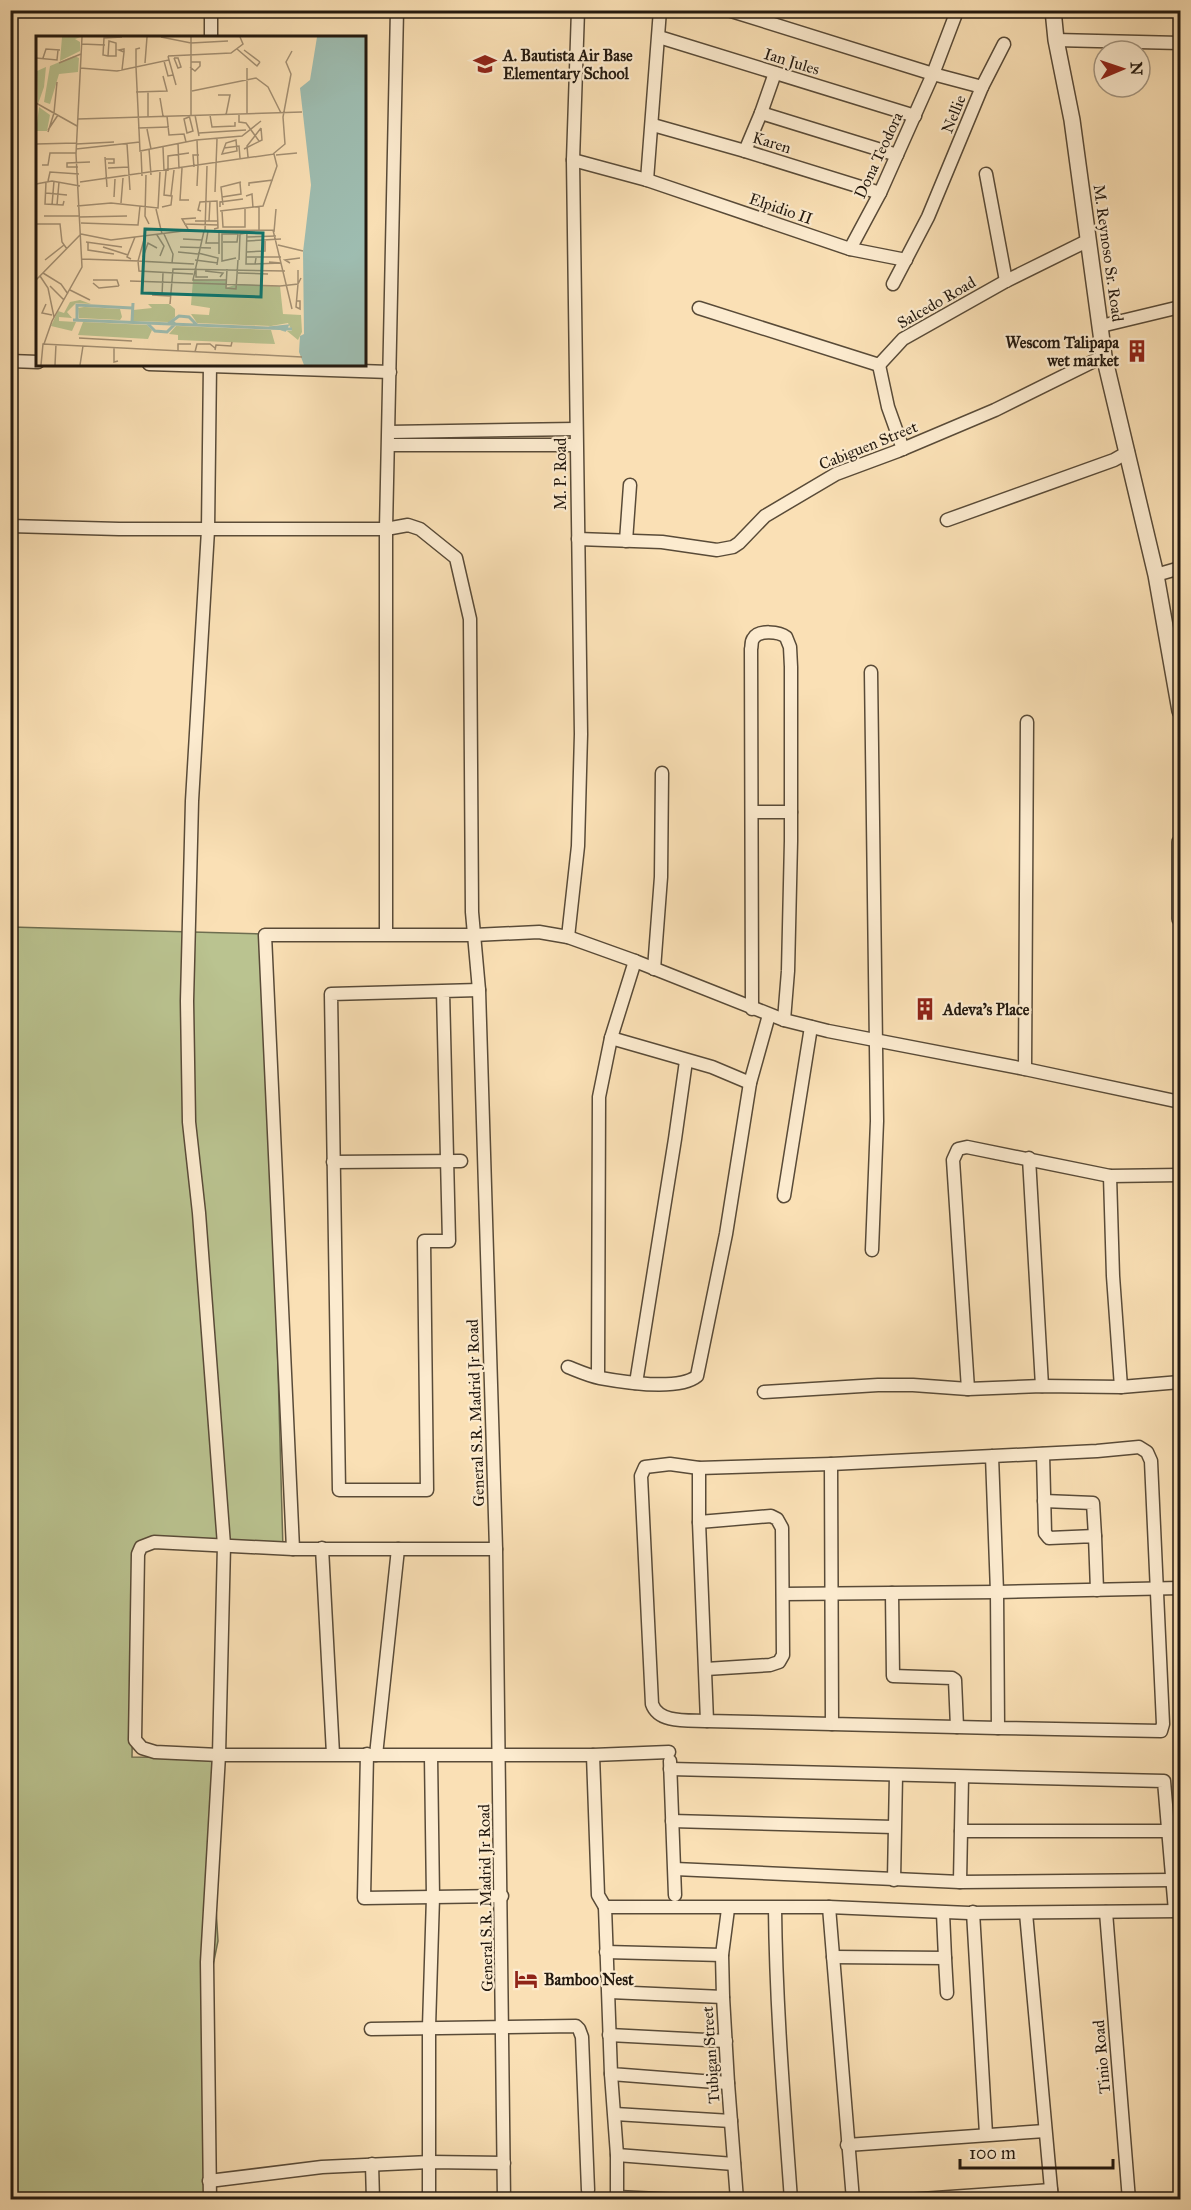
<svg xmlns="http://www.w3.org/2000/svg" width="1191" height="2210" font-family="'IM FELL Great Primer',serif">
<rect width="100%" height="100%" fill="#fae0b5"/>
<filter id="stains"><feTurbulence type="fractalNoise" baseFrequency=".00333" numOctaves="4"/><feColorMatrix values="0 0 0 0 .2 0 0 0 0 .09 0 0 0 0 .02 0 0 0 .5 -.17"/></filter>
<radialGradient id="worn" r=".72"><stop offset=".6" stop-color="#630" stop-opacity="0"/><stop offset="1" stop-color="#630" stop-opacity=".3"/></radialGradient>
<polygon fill="#bac390" stroke="#6e6e50" stroke-width="1.5" points="11,927 266,934 283,1550 135,1548 132,1757 218,1758 214,1876 218,1941 208,1990 203,2157 205,2199 11,2200"/>
<g fill="none" stroke-linecap="round" stroke-linejoin="round">
<g stroke="#594b38" stroke-width="15">
<g id="minor">
<polyline points="728,10 933,74 880,193 850,249"/>
<polyline points="955,10 1047,10"/>
<polyline points="659,37 915,116"/>
<polyline points="211,38 211,10"/>
<polyline points="1056,40 1180,43"/>
<polyline points="982,87 1004,44"/>
<polyline points="761,113 775,73"/>
<polyline points="653,125 745,151 880,193"/>
<polyline points="745,151 761,113 897,155"/>
<polyline points="573,160 647,180 850,249 906,260"/>
<polyline points="986,174 1006,281"/>
<polyline points="647,180 660,10"/>
<polyline points="893,284 928,217 982,87 933,74 957,11"/>
<polyline points="699,308 879,365 903,339 1006,281 1089,240"/>
<polyline points="1101,326 1180,307"/>
<polyline points="10,361 38,362"/>
<polyline points="149,364 390,372"/>
<polyline points="879,365 888,407 903,449"/>
<polyline points="389,432 576,429"/>
<polyline points="389,445 576,445"/>
<polyline points="947,520 1114,460 1128,452"/>
<polyline points="10,526 119,529 386,529 408,525 420,529 456,558 470,619 472,912 479,990 496,1549 504,2200"/>
<polyline points="578,539 662,542 717,550 733,547 739,543 765,516 836,474 898,451 995,410 1104,356"/>
<polyline points="626,541 630,485"/>
<polyline points="1156,575 1180,568"/>
<polyline points="871,672 877,1121 872,1250"/>
<polyline points="752,812 791,812"/>
<polyline points="386,934 386,529 397,10"/>
<polyline points="568,937 578,846 581,734 573,160 578,10"/>
<polyline points="654,969 661,877 662,773"/>
<polyline points="443,991 449,1241 424,1241 427,1490 339,1490 331,994 479,990"/>
<path d="M752,1009L751,649C752,646 751,642 753,639C758,629 780,632 786,637L790,647L791,667V841L788,971L784,1020"/>
<polyline points="611,1038 712,1067 750,1083"/>
<polyline points="1025,1069 1027,722"/>
<polyline points="1029,1158 1042,1386"/>
<polyline points="333,1162 461,1161"/>
<polyline points="1110,1176 1113,1276 1121,1387"/>
<polyline points="784,1196 811,1027"/>
<path d="M568,1367C578,1371 589,1376 600,1378C622,1382 679,1391 697,1376L726,1234L750,1083L769,1015"/>
<polyline points="598,1377 599,1097 611,1038 635,961"/>
<polyline points="636,1383 675,1139 686,1061"/>
<polyline points="968,1389 953,1160 958,1149 967,1147 1110,1176 1180,1175"/>
<polyline points="764,1392 878,1385 913,1385 968,1389 1042,1386 1121,1387 1180,1382"/>
<polyline points="1043,1454 1045,1533 1049,1538 1095,1536 1097,1590"/>
<polyline points="831,1464 832,1724 998,1728"/>
<polyline points="699,1468 699,1522 707,1721 832,1724"/>
<polyline points="1044,1501 1093,1503 1095,1536"/>
<polyline points="699,1522 771,1516 777,1519 782,1528 783,1655 779,1662 770,1665 706,1669"/>
<polyline points="322,1548 333,1754"/>
<polyline points="293,1549 265,935 474,935 539,932 568,937 635,961 784,1020 828,1031 1025,1069 1180,1102"/>
<polyline points="496,1549 293,1549 154,1542 141,1547 138,1554 135,1740 142,1748 155,1752 219,1755 593,1755 669,1752"/>
<polyline points="892,1593 893,1676 952,1678 955,1680 957,1727"/>
<polyline points="783,1594 997,1592 1180,1588"/>
<path d="M707,1721C689,1720 659,1724 652,1704L641,1476L645,1467L670,1464L699,1468L831,1464L1097,1451L1139,1447L1147,1452L1151,1461L1163,1724L1161,1731L998,1728L997,1592L992,1456"/>
<polyline points="367,1754 364,1898 502,1896"/>
<polyline points="376,1755 398,1549"/>
<polyline points="593,1755 598,1895 605,1907"/>
<polyline points="670,1761 675,1895"/>
<polyline points="670,1769 1164,1781 1175,1911"/>
<polyline points="672,1821 894,1827"/>
<polyline points="961,1831 1180,1831"/>
<polyline points="675,1869 960,1882 1172,1880"/>
<polyline points="894,1880 896,1775"/>
<polyline points="960,1882 962,1777"/>
<polyline points="829,1907 853,2200"/>
<path d="M775,1908C776,2006 784,2102 791,2200"/>
<polyline points="728,1909 722,1955 723,1997 728,2083 737,2200"/>
<polyline points="973,1912 986,2134"/>
<polyline points="1106,1912 1129,2200"/>
<polyline points="1026,1913 1052,2200"/>
<polyline points="606,1952 722,1955"/>
<polyline points="833,1957 945,1958 943,1913"/>
<polyline points="945,1958 947,1993"/>
<polyline points="610,1992 723,1997"/>
<polyline points="371,2029 576,2026 579,2029 582,2037 588,2190"/>
<polyline points="609,2035 726,2041"/>
<polyline points="611,2074 617,2155 617,2200"/>
<polyline points="728,2083 611,2074 605,1907 829,1907 969,1913 1180,1911"/>
<polyline points="615,2114 731,2121"/>
<polyline points="847,2145 1045,2131"/>
<polyline points="617,2155 734,2164"/>
<polyline points="372,2164 373,2200"/>
<polyline points="209,2181 322,2167 430,2162 504,2163"/>
<polyline points="617,2197 680,2200"/>
<polyline points="210,2200 207,1962 219,1755 224,1545 199,1213 189,1122 187,1001 192,801 208,530 210,364"/>
<polyline points="429,2200 429,2027 433,1897 431,1756"/>
<polyline points="907,2200 1051,2190"/>
</g>
</g>
<g stroke="#594b38" stroke-width="18">
<g id="tertiary">
<polyline points="1053,10 1056,40 1072,120 1104,356 1156,575 1180,711"/>
<polyline points="1180,842 1180,919"/>
</g>
</g>
<use href="#minor" stroke="#fcebcf" stroke-width="12"/>
<use href="#tertiary" stroke="#fcebcf" stroke-width="15"/>
</g>
<defs>
<g id="school-bare" transform="scale(1.8)"><path d="M0-5L7-2L0 1L-7-2ZM-4 1L0 2.5L4 1V4Q0 6-4 4Z" fill="#8f2418" stroke="#fcebcf" stroke-width="2.5" paint-order="stroke"/></g>
<g id="building-bare" transform="scale(1.8)"><path d="M-4-6H4V6H1V3H-1V6H-4ZM-2.5-4.3h1.7v1.8h-1.7ZM.8-4.3h1.7v1.8H.8ZM-2.5-1h1.7V.8h-1.7ZM.8-1h1.7V.8H.8Z" fill="#8f2418" stroke="#fcebcf" stroke-width="2.5" paint-order="stroke"/></g>
<g id="hotel-bare" transform="scale(1.8)"><path d="M-6-4.5h1.5V1H6V5H4.5V3h-9V5H-6ZM-4 0a1.8 1.8 0 1 1 3.6 0ZM.5 0V-2.5h3Q6-2.5 6 0Z" fill="#8f2418" stroke="#fcebcf" stroke-width="2.5" paint-order="stroke"/></g>
</defs>
<g fill-rule="evenodd">
<use href="#school-bare" x="485" y="64"/>
<use href="#building-bare" x="1137" y="351"/>
<use href="#building-bare" x="925" y="1009"/>
<use href="#hotel-bare" x="526" y="1979"/>
</g>
<g text-anchor="middle" stroke-width="4.5" stroke-linejoin="round" paint-order="stroke">
<g font-size="16" font-weight="bold" fill="#23190f" stroke="#fcebcf" text-anchor="start">
<text x="503" y="61">A. Bautista Air Base<tspan x="503" dy="18">Elementary School</tspan></text>
<text x="1119" y="348" text-anchor="end">Wescom Talipapa<tspan x="1119" dy="18">wet market</tspan></text>
<text x="943" y="1015">Adeva's Place</text>
<text x="544" y="1985">Bamboo Nest</text>
</g>
<g font-size="16" fill="#23190f" stroke="#fcebcf">
<text transform="translate(792 61) rotate(17)" y="6">Ian Jules</text>
<text transform="translate(953 114) rotate(-68)" y="6">Nellie</text>
<text transform="translate(772 142) rotate(17)" y="6">Karen</text>
<text transform="translate(878 155) rotate(-65)" y="6">Dona Teodora</text>
<text transform="translate(781 208) rotate(19)" y="6">Elpidio II</text>
<text transform="translate(1109 253) rotate(82)" y="6">M. Reynoso Sr. Road</text>
<text transform="translate(936 302) rotate(-30)" y="6">Salcedo Road</text>
<text transform="translate(868 445) rotate(-22)" y="6">Cabiguen Street</text>
<text transform="translate(560 474) rotate(-90)" y="6">M. P. Road</text>
<text transform="translate(475 1413) rotate(-92)" y="6">General S.R. Madrid Jr Road</text>
<text transform="translate(485 1898) rotate(-91)" y="6">General S.R. Madrid Jr Road</text>
<text transform="translate(710 2055) rotate(-94)" y="6">Tubigan Street</text>
<text transform="translate(1101 2057) rotate(-95)" y="6">Tinio Road</text>
</g>
</g>
<g transform="translate(36 36)">
<rect width="330" height="330" fill="#fae0b5"/>
<path d="M26,1H45L39,3L44,6V15L24,25ZM38,20L43,22L42,36L23,38L14,68L8,66L14,30ZM10,31L8,51L2,68L1,35ZM3,71L14,79L11,95H0ZM157,244L190,245V252L201,248L244,250L247,278L265,279L266,296L262,304L251,295H256L252,287L235,290L161,287L155,278L173,279L174,272L155,269ZM44,264L55,268L40,267L31,276L36,282L23,281V285L40,286L36,295L15,290L22,275L28,277L34,266ZM112,268H133L139,273V281L133,286L97,285V274L116,272ZM48,271L84,273L86,281L84,284L43,282L42,272ZM47,286L111,289L116,294L112,303L42,299ZM140,290L235,294L239,308L142,304V299L133,298Z" fill="#bac390"/>
<path d="M281,1H330V329H268L263,316L264,300L268,298L267,216L275,149L264,52L274,44Z" fill="#9ebdb1"/>
<path fill="none" stroke="#9ebdb1" stroke-width="3" d="M37,284L256,293M41,284V269L96,272M96,286L97,267M111,287L119,295L131,296L139,288L136,285M132,288L143,280L153,281L161,289M233,292L251,290L249,294L245,293"/>
<path fill="none" stroke="#a49073" stroke-width="1.5" d="M125,1L155,7L192,5M155,1V79M46,8L69,9M104,12L100,13V31L104,115L160,104L206,100L225,85M201,13L221,30L224,26M208,14L224,26M72,20L73,5L80,7V20H72L67,19L68,2L86,1M132,20L195,17L207,8L204,1M0,22L21,24L22,14M7,22L10,13L24,14M138,22L142,32L145,31L142,22H138M133,24L140,49M128,25L132,40L137,39M23,27L45,18M109,27L111,1M154,31L159,35L164,30V26H155M44,32L81,35L133,24L132,20M211,32V78M86,34L88,16L83,14L88,13V16M156,55L220,42L232,51L245,77M100,56L131,55L127,40M112,56V81M182,59H194L190,79M124,62L127,80M0,67L41,90M18,77L21,46M203,78V86L210,87L223,105M153,79L157,95L151,97L148,83L153,81M159,79L163,100M174,79L176,91L199,90V86M131,80L133,99L148,98L150,106M42,83L266,76M102,92L133,91M111,93L115,113M12,94L22,79M12,96L18,77M163,97L210,94M161,104L162,130M200,104L201,115L186,118L190,107ZM142,107L143,133M0,108L40,107M40,108L78,106M91,108L94,154M127,111L128,135M188,112L203,110L204,122M40,113L104,106M113,113L115,139M208,113L226,104L225,92M105,115L106,140M237,118L249,108L247,81L255,38L250,26L256,15M240,119L261,117M69,121L71,151M212,121L211,110L225,92M70,123H78V127H72M6,129H12L14,117H40M42,131H31V127L54,126M158,131L157,119H163M72,132L93,131M146,132L144,164H153M132,135V120L153,117M110,139L109,180L113,188M12,145L14,136L43,138M10,146L9,168L27,169L28,165M44,146L238,118L241,130L227,170L184,175M0,148L16,145L44,150M161,150L162,130M213,150V147L237,144M179,156L181,103M10,157L31,159M135,159L138,134M210,160L216,158L217,172M78,161L79,143M186,161L205,158L204,147M85,167L87,142M16,169L18,145M21,169L23,146M187,169L185,151L205,146M41,170L75,167L122,172L124,136M126,171L135,169L136,160L128,159L130,135M184,171V166L207,163M223,171V194M120,173L126,198M165,175L162,174L164,166L181,165L182,192L178,193M186,175L187,191H209V173M8,180H43M43,181L91,180M159,185H182M173,185L174,165M45,187L102,189L104,170M0,188H24L26,206L31,213M148,188L182,189M152,193L146,183L160,182M211,194L210,228H219L220,222M168,195L157,244H190M169,195L171,130M172,195L170,207H183M238,196L240,173M45,198L75,204L147,195L237,194L256,273M128,198L137,218L136,227M121,199L128,210L124,220M109,200L102,225L158,228M211,201L240,200M147,203L166,204M211,205L245,203M50,206L86,211M52,206V214L78,218M187,206H201L202,198H186V225L200,222M242,209L267,215M67,211L92,219M144,211L175,212M142,216L162,218M210,216L229,215V204M162,217L182,222L181,229M183,218V195M107,221L112,207L121,212M210,221H245M46,223L102,225L103,235L157,238M95,223L91,221L99,201M9,224L28,209M159,224L182,227M203,224L204,198L211,197M254,227L249,224L264,222M219,228L245,227L233,226M191,233L190,252L200,253L202,224M160,234V241H172M169,235L187,237L184,241M7,237L25,248L32,258M202,237L232,238M4,240L12,252L18,281M0,244L45,198M57,244H81L83,250M94,245L244,250L262,248V234V240M57,247L63,252L83,250M14,250L28,264M34,254L54,264M116,259L134,260M126,260L127,237M260,265H264V273L260,271L262,248L265,242M10,268L6,277L16,279M134,268L137,233L249,235M43,302L96,305M8,308L16,285L46,231L40,118L46,1M78,311V326L82,325M179,314L180,309L195,310L196,306M142,315V308H155M159,316L161,308H174L179,312M5,329L7,308L266,321M19,329L20,308M44,329L47,310"/>
<path fill="#0f766e" fill-opacity="0.15" stroke="#0f766e" stroke-width="3" d="M109,193L227,197L225,261L106,257Z"/>
<rect width="330" height="330" fill="none" stroke="#23190f" stroke-width="3"/>
</g>
<rect width="1191" height="2210" fill="none" stroke="#fae0b5" stroke-width="36"/>
<rect x="12" y="12" width="1167" height="2186" fill="none" stroke="#23190f" stroke-width="3"/>
<rect x="18" y="18" width="1155" height="2174" fill="none" stroke="#23190f" stroke-width="1.5"/>
<g transform="translate(1122 69) rotate(88)"><circle r="28" fill="#fcebcf" stroke="#a59782" stroke-width="1.5"/>
<path d="M0-4.5L10 22L0 15L-10 22Z" fill="#8f2418"/>
<text y="-9" font-size="16" font-weight="bold" text-anchor="middle" fill="#23190f">N</text>
</g>
<path d="M960 2159v9h153v-9" fill="none" stroke="#23190f" stroke-width="3"/>
<text x="969" y="2159" font-size="18" fill="#23190f" stroke="#fcebcf" stroke-width="4.5" paint-order="stroke">100 m</text>
<rect width="100%" height="100%" filter="url(#stains)"/>
<rect width="100%" height="100%" fill="url(#worn)"/>
</svg>
